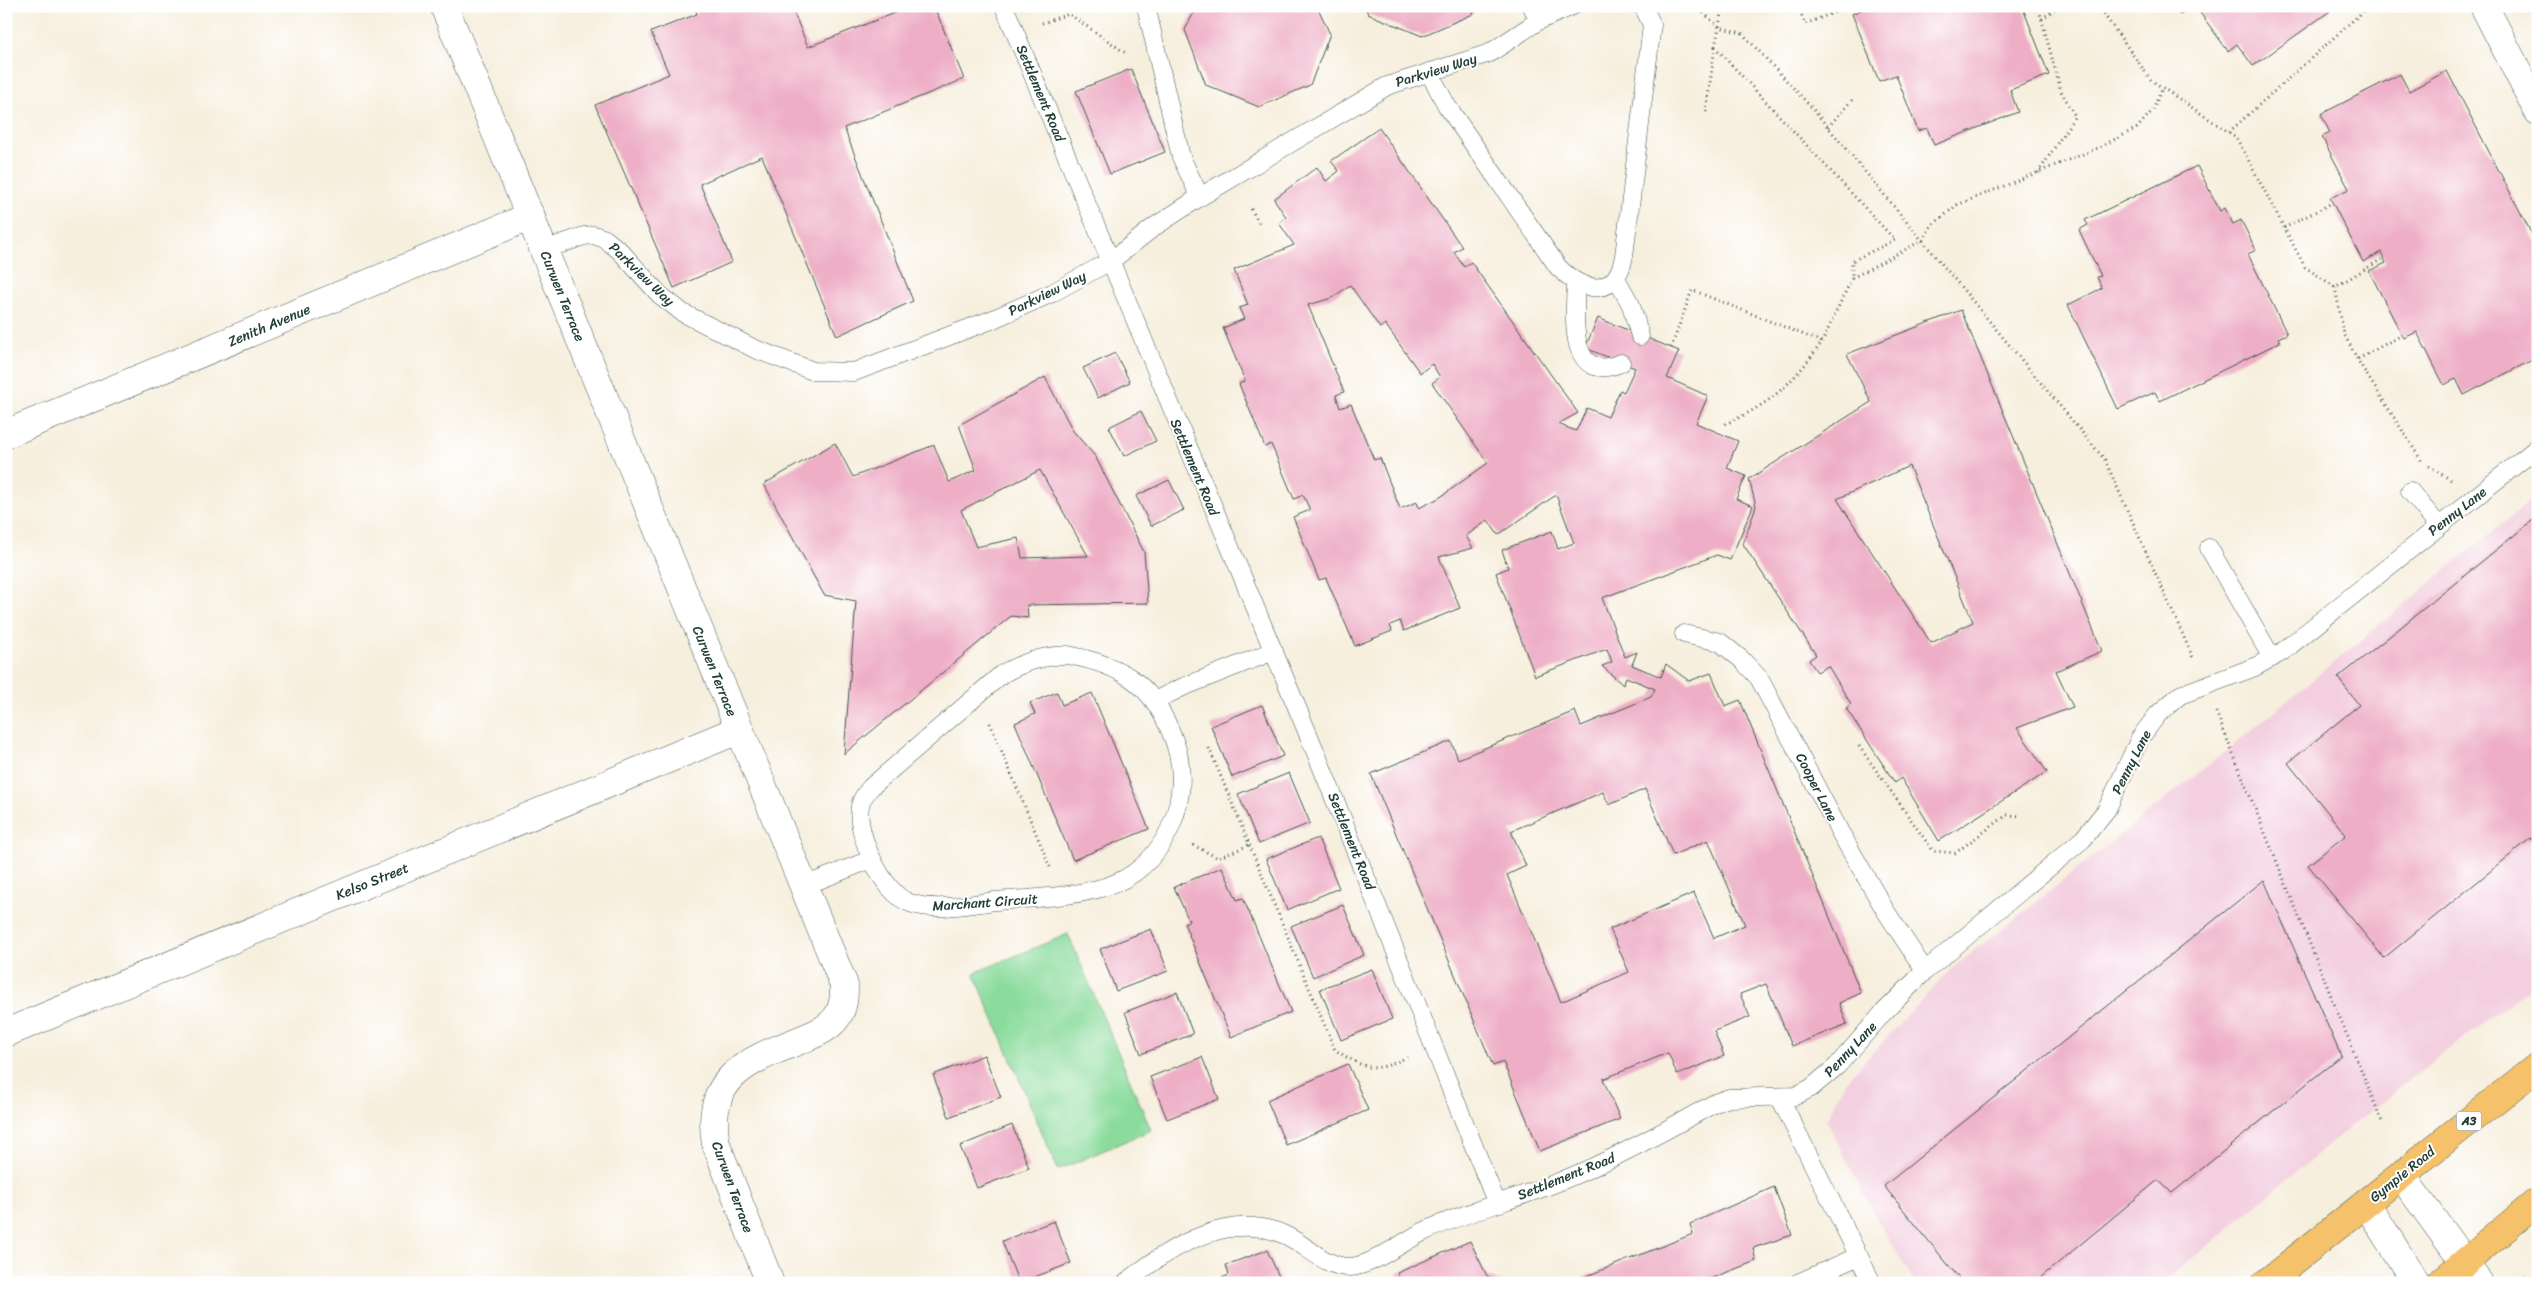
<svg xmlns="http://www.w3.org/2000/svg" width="2544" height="1289" font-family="Sriracha,sans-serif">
<rect width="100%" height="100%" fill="#fff"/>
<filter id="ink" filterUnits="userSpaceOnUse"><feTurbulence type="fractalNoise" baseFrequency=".02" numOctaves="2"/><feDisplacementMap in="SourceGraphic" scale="10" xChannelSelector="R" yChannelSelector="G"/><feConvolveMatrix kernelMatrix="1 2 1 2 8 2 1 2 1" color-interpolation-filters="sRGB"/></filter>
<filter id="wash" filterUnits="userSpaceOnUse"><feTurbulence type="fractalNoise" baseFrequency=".0096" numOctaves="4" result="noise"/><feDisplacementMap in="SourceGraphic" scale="20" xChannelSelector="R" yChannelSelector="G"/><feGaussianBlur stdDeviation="1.12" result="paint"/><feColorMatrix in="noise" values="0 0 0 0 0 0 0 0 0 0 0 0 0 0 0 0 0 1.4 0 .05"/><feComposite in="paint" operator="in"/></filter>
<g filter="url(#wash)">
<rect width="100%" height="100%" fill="#f7efde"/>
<polygon fill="#f3cfdf" points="2538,494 2538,981 2367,1113 2163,1283 1915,1283 1877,1220 1826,1120 1845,1082 1949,971 2225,752"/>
<polygon fill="#8bdc9c" stroke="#558c68" points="1068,934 1151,1130 1058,1170 974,973"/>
<g id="blocks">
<g fill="#eeafc6" fill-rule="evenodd">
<polygon points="694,6 791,6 808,47 912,6 934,6 964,79 844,128 913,301 837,336 762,156 700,184 732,262 674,288 595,105 669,74 651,32 697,14"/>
<polygon points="1197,6 1317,6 1330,34 1310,85 1259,107 1206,85 1185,30"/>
<polygon points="1365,6 1476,6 1473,14 1422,36 1368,14"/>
<polygon points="1869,6 2022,6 2049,75 2010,90 2018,112 1934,145 1927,128 1918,131 1896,75 1879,81 1852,14"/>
<polygon points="2175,6 2190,6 2180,14"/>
<polygon points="2195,6 2327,6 2330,11 2253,66 2237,44 2228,51"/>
<polygon points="1131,69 1165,152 1110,174 1076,91"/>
<polygon points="2447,71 2538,246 2538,357 2464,395 2456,379 2444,385 2417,332 2404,338 2402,335 2369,271 2386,263 2381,252 2363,262 2330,198 2349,189 2322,137 2330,133 2321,114 2400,74 2409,91"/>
<path d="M1379,128L1462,247L1454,252L1464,267L1471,262L1578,413L1558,424L1576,431L1587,408L1608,417L1620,390L1624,392L1635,368L1585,348L1598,318L1679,351L1667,378L1708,396L1696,423L1738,441L1727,468L1746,476L1736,499L1753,506L1730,560L1717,555L1602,598L1625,657L1637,652L1632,665L1661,677L1666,664L1689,681L1711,673L1725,706L1740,700L1861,993L1839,1003L1847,1024L1792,1046L1766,984L1740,994L1750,1017L1714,1031L1724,1056L1677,1075L1668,1053L1603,1079L1620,1119L1540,1151L1503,1062L1493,1066L1371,774L1451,741L1458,759L1575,711L1581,726L1651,697L1655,689L1626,677L1623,685L1602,666L1612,662L1607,649L1535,676L1496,573L1508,568L1502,550L1552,531L1558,549L1574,543L1556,495L1498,535L1488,520L1466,536L1473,548L1439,557L1460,608L1404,631L1400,621L1390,625L1392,631L1355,646L1326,578L1319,580L1293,517L1310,510L1303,495L1294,499L1271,444L1265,447L1239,384L1245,381L1223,328L1244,319L1239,308L1248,305L1234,270L1294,245L1279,223L1286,217L1274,199L1317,167L1326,181L1339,171L1331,161ZM1350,285L1380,328L1385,324L1420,373L1432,364L1440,377L1432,383L1488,463L1439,498L1419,508L1417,502L1400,509L1380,458L1374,460L1351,404L1340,408L1336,395L1344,392L1308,305L1332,298ZM1645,789L1673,855L1708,840L1745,925L1714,938L1694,893L1610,929L1629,972L1561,1002L1507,875L1526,866L1511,831L1603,792L1609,805Z"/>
<polygon points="2197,166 2220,211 2225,208 2233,224 2241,220 2256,250 2248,254 2287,334 2278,338 2280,342 2160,401 2155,392 2118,409 2068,305 2102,288 2097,277 2101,276 2079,230 2088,225 2085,220"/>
<path d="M1961,310L2102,651L2056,671L2073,707L2017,728L2047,772L1939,841L1901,778L1895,783L1846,708L1851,704L1828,666L1817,672L1809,660L1816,655L1743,544L1756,506L1749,479L1871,402L1847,354ZM1909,466L1973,622L1931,643L1837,499Z"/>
<polygon points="1115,353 1130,382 1098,398 1083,368"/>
<path d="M1045,377L1073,431L1095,456L1144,552L1148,603L1027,605L1028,618L1011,616L844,754L856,601L824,595L764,484L835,443L853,477L934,445L949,482L976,470L959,425ZM1040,470L1088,556L1022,558L1018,538L976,547L961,510Z"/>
<polygon points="1141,411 1156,441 1124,456 1109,427"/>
<polygon points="1169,480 1184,510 1151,526 1136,496"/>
<polygon points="2538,516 2538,846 2531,838 2384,958 2308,865 2346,835 2288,763 2359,705 2338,678"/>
<polygon points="1057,692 1062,705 1092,693 1149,829 1073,860 1015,723 1035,714 1030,703"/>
<polygon points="1262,705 1283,756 1232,777 1211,726"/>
<polygon points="1289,773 1310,823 1259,844 1238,794"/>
<polygon points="1318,838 1339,888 1287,910 1266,859"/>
<polygon points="1222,867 1237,900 1243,898 1291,1012 1231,1037 1184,923 1189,921 1174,887"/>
<polygon points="2264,880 2341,1056 2172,1193 2158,1180 2034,1283 1963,1283 1884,1186"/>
<polygon points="1343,905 1364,955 1313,977 1291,926"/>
<polygon points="1151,929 1168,971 1116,991 1100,949"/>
<polygon points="1372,969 1392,1019 1341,1040 1320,989"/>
<polygon points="1177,992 1193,1034 1141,1054 1125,1012"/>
<polygon points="984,1055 1001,1097 949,1117 933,1075"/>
<polygon points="1202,1057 1219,1099 1167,1119 1150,1077"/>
<polygon points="1348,1064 1368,1110 1286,1145 1267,1100"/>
<polygon points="1012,1125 1029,1168 977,1188 960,1146"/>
<polygon points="1774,1187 1792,1235 1753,1248 1756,1261 1699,1283 1569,1283 1693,1234 1690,1224"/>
<polygon points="1054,1221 1071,1263 1019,1283 1002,1241"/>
<polygon points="1470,1241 1487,1276 1502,1283 1402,1283 1397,1273"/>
<polygon points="1267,1250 1282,1283 1210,1283 1229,1275 1226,1265"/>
</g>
</g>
</g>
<g filter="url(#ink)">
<use href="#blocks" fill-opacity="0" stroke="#3f584e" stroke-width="1"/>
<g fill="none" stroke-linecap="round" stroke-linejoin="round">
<g stroke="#3f584e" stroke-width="19">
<g id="service">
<polyline points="1004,6 1316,753 1497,1204"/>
<polyline points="1146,6 1181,157 1200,197"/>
<polyline points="1532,6 1538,21"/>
<path d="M1429,72L1447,106L1558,267C1583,292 1616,300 1624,256L1652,25L1643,6"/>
<polyline points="544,250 584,236 594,235 605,239 620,251 660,295 683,313 755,349 813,371 854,372 991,320 1052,293 1112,260 1154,227 1200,197 1387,86 1490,53 1538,21 1572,6"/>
<polyline points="1616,278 1631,305 1640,336"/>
<path d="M1576,282C1575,312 1566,386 1621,363"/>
<polyline points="2410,491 2438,525"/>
<polyline points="2209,548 2272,658"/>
<polyline points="1684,634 1720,642 1741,659 1759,678 1840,832 1885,910 1925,971"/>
<path d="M1068,655C1126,666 1155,686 1175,743C1193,795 1168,861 1116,883C1082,897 1033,898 996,901C970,904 935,912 910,903C883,894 855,833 860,806C861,799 866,793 871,787L1002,674C1024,662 1042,656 1068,655Z"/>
<polyline points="1156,700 1183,687 1274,651"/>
<polyline points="804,886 872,859"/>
<polyline points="1780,1098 1872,1283"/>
<path d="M1126,1283C1168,1247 1231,1209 1287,1236C1308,1246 1326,1268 1351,1267C1374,1265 1405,1240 1425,1231C1468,1211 1513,1200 1556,1183C1611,1161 1663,1132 1715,1103L1729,1098L1795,1096L1811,1088L1837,1066L1883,1013L1925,971L2083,839L2107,809L2140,738L2158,714L2180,695L2255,667L2282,652L2538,447"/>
<polyline points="1798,1283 1859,1256"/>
</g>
</g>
<g stroke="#3f584e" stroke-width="29">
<g id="minor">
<path d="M444,6L844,985C844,996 844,1007 837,1017C828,1030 812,1035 798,1041C747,1061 704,1078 716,1144L770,1283"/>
<polyline points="2484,6 2538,111"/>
<polyline points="6,434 531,216"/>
<polyline points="6,1033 738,730"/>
<polyline points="2401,1175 2479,1283"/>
<polyline points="2366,1203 2416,1283"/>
</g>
</g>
<g stroke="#3f584e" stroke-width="29">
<g id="trunk">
<polyline points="2266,1283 2538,1066"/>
<polyline points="2440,1283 2538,1201"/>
</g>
</g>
<g stroke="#3f584e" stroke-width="3" stroke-dasharray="1 4" stroke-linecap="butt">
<polyline points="1696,6 1719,27 1715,47"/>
<polyline points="1722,6 1719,27 1742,33 1812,108 2105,460 2194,660"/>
<polyline points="1798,6 1805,24 1851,6"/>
<polyline points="2098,6 2151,80 2236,137 2305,267 2335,287 2384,258"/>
<polyline points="2042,19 2058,6"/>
<polyline points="1042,23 1069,14 1127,54"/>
<polyline points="1706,112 1715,47 1895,240 1852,261 1852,278 1822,342"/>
<polyline points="1828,127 1852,100"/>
<polyline points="2229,132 2369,6"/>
<polyline points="2038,173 2075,116 2061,91 2038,6"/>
<polyline points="1251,209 1260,225"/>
<polyline points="2284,228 2332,203"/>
<polyline points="1852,278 1923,240 1931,226 1957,205 2098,148 2137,128 2153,110 2162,88"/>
<polyline points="2335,287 2344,334 2360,364 2423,463"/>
<path d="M1671,348L1692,290L1822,342C1793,383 1771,404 1725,424"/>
<polyline points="2358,359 2402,335"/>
<polyline points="2429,466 2451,480"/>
<polyline points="2216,712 2383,1124"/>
<polyline points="990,723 1050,867"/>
<polyline points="1859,746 1933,851 1955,853 2007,815 2022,816"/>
<path d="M1209,748L1335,1050C1365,1068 1373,1075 1407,1057"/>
<polyline points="1193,845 1218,858 1249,845"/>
<polyline points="2517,1283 2526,1275 2537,1281"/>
</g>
<use href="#service" stroke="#fff" stroke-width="18"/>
<use href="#minor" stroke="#fff" stroke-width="28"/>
<use href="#trunk" stroke="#f5c16b" stroke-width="28"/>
</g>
</g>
<g text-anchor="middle" stroke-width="4" stroke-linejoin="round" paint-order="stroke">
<rect fill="#fff" stroke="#627771" stroke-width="1" x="2456.5" y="1111.5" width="25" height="19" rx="4"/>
<g font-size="12" font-weight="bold" fill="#1f3d34">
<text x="2469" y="1125">A3</text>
</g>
<g font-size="14" fill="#1f3d34" stroke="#fff">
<text transform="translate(1436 70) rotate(-17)" y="5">Parkview Way</text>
<text transform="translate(1041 93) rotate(67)" y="5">Settlement Road</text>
<text transform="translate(642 274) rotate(44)" y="5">Parkview Way</text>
<text transform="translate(1047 293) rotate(-26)" y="5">Parkview Way</text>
<text transform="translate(563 296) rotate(68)" y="5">Curwen Terrace</text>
<text transform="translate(269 325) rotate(-23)" y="5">Zenith Avenue</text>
<text transform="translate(1195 467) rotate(67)" y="5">Settlement Road</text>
<text transform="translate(2457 511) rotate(-38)" y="5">Penny Lane</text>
<text transform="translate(715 671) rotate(68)" y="5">Curwen Terrace</text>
<text transform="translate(2131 762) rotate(-63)" y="5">Penny Lane</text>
<text transform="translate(1817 787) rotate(63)" y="5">Cooper Lane</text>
<text transform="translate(1352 841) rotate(68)" y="5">Settlement Road</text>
<text transform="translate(372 881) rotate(-22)" y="5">Kelso Street</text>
<text transform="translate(985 902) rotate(-4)" y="5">Marchant Circuit</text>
<text transform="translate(1850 1049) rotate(-47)" y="5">Penny Lane</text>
<text transform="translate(2402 1174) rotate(-39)" y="5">Gympie Road</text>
<text transform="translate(1566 1176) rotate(-22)" y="5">Settlement Road</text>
<text transform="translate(733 1187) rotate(70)" y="5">Curwen Terrace</text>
</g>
</g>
<rect width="2544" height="1289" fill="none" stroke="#fff" stroke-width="25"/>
</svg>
